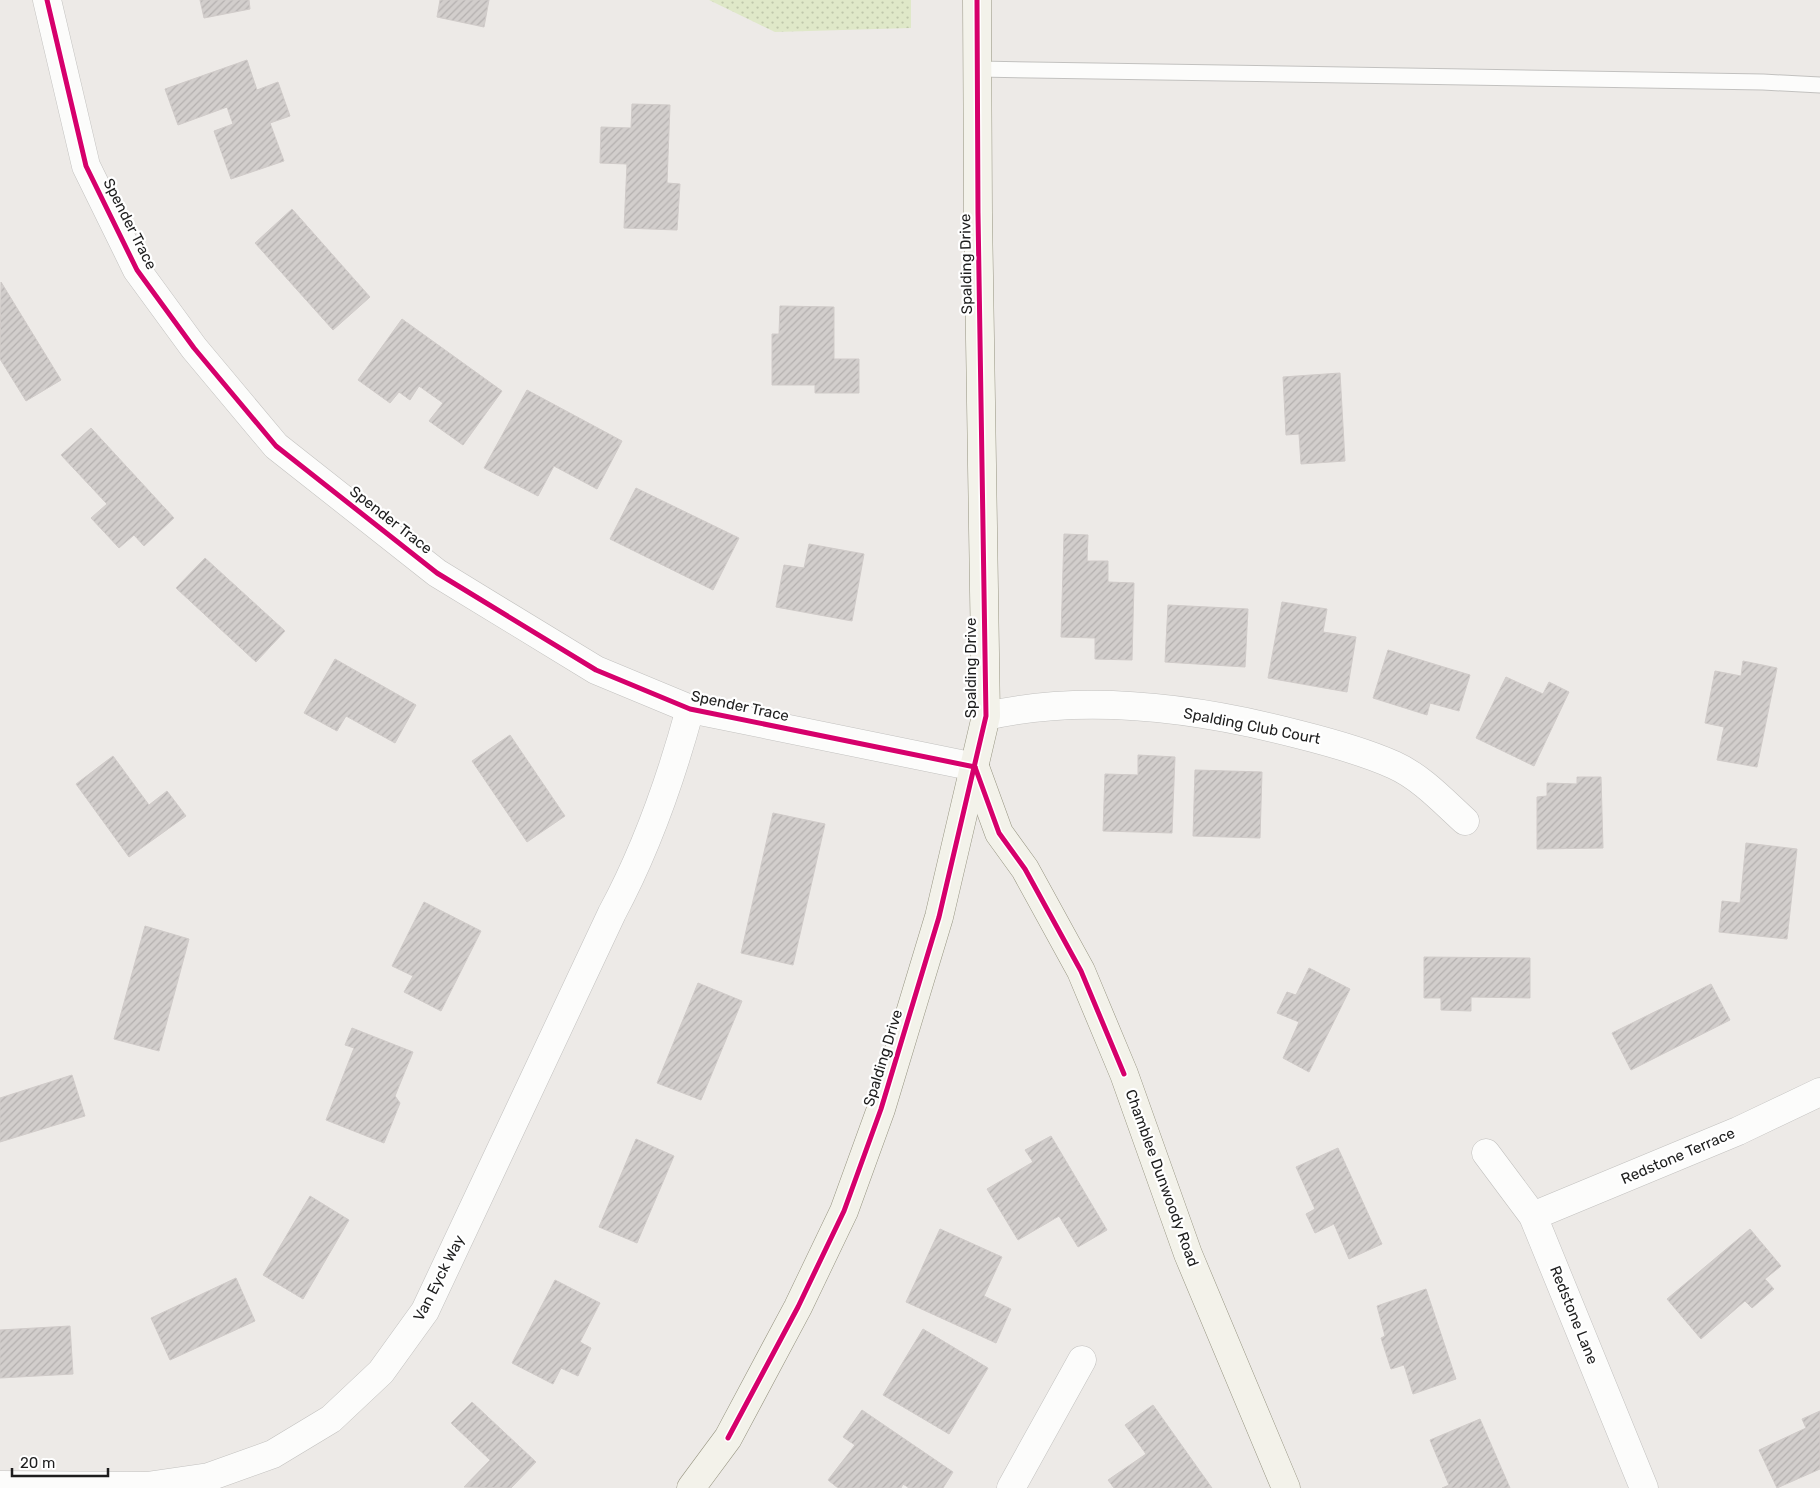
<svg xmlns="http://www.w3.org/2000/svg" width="1820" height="1488" font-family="Rubik,sans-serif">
<defs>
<pattern id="grass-dots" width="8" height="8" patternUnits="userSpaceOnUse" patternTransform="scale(1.25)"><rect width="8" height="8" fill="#dfe8c8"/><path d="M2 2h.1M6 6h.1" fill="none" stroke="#bfc7ab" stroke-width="1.8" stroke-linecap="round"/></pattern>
<pattern id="building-hatch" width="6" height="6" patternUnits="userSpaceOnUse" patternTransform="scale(1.25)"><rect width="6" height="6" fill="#d2cecc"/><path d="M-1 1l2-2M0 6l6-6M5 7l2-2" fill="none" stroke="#b4b0af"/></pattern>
</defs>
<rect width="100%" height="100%" fill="#edeae7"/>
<polygon fill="url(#grass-dots)" points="709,0 911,0 911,28 775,32"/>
<g fill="url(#building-hatch)" stroke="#d0cbc9">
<polygon points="200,0 249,0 250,9 204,18"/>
<polygon points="440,0 489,0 484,27 437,17"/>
<polygon points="247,60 257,90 278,82 290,116 270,123 284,161 231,179 214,131 233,124 227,107 178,125 165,89"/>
<polygon points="632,104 670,105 667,183 680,184 677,230 624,228 627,164 600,163 601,127 631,128"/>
<polygon points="292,209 370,297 333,330 255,243"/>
<polygon points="1,282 61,380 26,401 0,359"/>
<polygon points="780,306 834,307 834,359 859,359 859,393 815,393 815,385 772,385 772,334 779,334"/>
<polygon points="402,319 502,391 463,445 429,421 443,403 419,386 410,400 399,392 390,403 358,380"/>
<polygon points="1340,373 1345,461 1301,464 1299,434 1286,435 1283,377"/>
<polygon points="527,390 622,441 597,489 554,466 538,496 484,468"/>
<polygon points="91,428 174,518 144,546 134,535 119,548 91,518 107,504 61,455"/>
<polygon points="636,488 739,538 713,590 610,539"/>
<polygon points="1064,534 1088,535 1087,561 1108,561 1108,582 1134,583 1132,660 1095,659 1095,638 1061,637"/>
<polygon points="809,544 864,554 852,621 776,607 784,565 804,568"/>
<polygon points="205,558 285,631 256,662 176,588"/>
<polygon points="1282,602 1327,609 1323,632 1356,637 1347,692 1268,678"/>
<polygon points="1168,605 1248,609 1245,667 1165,662"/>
<polygon points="1388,650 1470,675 1459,711 1430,703 1427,715 1373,698"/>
<polygon points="335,659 416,705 395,743 346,716 337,731 304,713"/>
<polygon points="1743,661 1777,668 1757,767 1717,760 1724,727 1705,723 1715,671 1741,676"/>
<polygon points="1506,677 1543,694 1549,682 1569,692 1534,766 1476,738"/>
<polygon points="510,735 565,816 527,842 472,761"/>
<polygon points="1138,755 1175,757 1172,833 1103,831 1105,774 1138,775"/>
<polygon points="113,756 149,805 167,791 186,816 129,857 76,784"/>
<polygon points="1195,770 1262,772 1260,838 1193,836"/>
<polygon points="1577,777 1601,777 1603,848 1537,849 1537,797 1547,796 1547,783 1577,784"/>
<polygon points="773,813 825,824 793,965 741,953"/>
<polygon points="1746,843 1797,849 1787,939 1719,932 1722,901 1740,903"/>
<polygon points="424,902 481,931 441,1011 404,992 413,976 392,966"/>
<polygon points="145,926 189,939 159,1051 114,1039"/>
<polygon points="1424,957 1530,958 1530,998 1471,997 1471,1011 1441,1010 1441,998 1424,998"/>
<polygon points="1309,968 1350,989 1309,1072 1283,1058 1299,1022 1277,1013 1287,992 1296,995"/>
<polygon points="698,983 742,1001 701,1100 657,1083"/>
<polygon points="1711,984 1730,1020 1631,1070 1612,1033"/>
<polygon points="352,1028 413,1052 395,1096 400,1103 384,1143 326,1120 354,1048 345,1045"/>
<polygon points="72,1075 85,1116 0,1142 0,1098"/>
<polygon points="1051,1136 1107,1230 1078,1247 1059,1216 1018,1240 987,1189 1033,1162 1025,1150"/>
<polygon points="636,1139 674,1156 637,1243 599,1227"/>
<polygon points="1338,1148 1382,1244 1349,1259 1334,1224 1315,1233 1306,1214 1315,1209 1296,1167"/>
<polygon points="310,1196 349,1220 303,1299 263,1275"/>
<polygon points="940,1229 1002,1257 984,1296 1011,1309 996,1343 906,1302"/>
<polygon points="1750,1229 1781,1266 1765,1279 1774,1289 1752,1308 1745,1301 1701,1339 1667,1299"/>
<polygon points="236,1278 255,1321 170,1360 151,1318"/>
<polygon points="555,1280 600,1303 580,1342 591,1348 578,1376 561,1368 553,1384 512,1363"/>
<polygon points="1426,1289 1456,1379 1413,1394 1404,1365 1391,1369 1381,1338 1385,1336 1377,1306"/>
<polygon points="70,1326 73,1374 0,1378 0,1330"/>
<polygon points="923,1329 988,1368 949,1434 883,1395"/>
<polygon points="472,1402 536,1462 511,1488 464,1487 490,1460 451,1423"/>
<polygon points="1153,1405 1212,1488 1114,1488 1108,1480 1146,1454 1125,1425"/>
<polygon points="862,1410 953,1472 943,1488 909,1488 903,1484 901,1488 838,1488 828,1480 855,1445 843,1437"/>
<polygon points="1820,1411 1820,1469 1777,1488 1759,1450 1806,1428 1802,1419"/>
<polygon points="1480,1419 1510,1488 1442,1488 1449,1485 1430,1440"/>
</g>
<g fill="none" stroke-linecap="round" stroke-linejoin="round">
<g stroke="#c2c1bf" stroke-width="17">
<polyline id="lane" points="978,69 1763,82 1820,85"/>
</g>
<g stroke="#c2c1bf" stroke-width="29">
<g id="street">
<polyline points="47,0 86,166 137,270 194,348 276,446 437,573 596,670 690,709 975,767"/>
<path d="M986,716C1088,693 1197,708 1297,734C1329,742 1363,751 1394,765C1421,777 1443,801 1465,821"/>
<polyline points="1486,1153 1533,1216 1644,1488"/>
<polyline points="1533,1216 1738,1131 1820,1092"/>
<path d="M0,1485L147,1486L209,1477L273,1454L331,1419L381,1372L425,1311L612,913C647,848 671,779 690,709"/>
<polyline points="1011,1488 1082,1360"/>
</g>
</g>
<g stroke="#969480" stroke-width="29">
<g id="secondary">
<polyline points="975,767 999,833 1025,869 1081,971 1124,1074 1188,1254 1286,1488"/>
<polyline points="691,1488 728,1438 798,1307 844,1211 881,1109 939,917 986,716 978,213 977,0"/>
</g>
</g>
<use href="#lane" stroke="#fcfcfb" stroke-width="15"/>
<use href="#street" stroke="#fcfcfb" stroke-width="28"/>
<use href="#secondary" stroke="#f3f2ea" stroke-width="28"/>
<g stroke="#fff" stroke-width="8">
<g id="cycleway">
<polyline points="47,0 86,166 137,270 194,348 276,446 437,573 596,670 690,709 975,767"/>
<polyline points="975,767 999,833 1025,869 1081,971 1124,1074"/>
<polyline points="728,1438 798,1307 844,1211 881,1109 939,917 986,716 978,213 977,0"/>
</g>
</g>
<use href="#cycleway" stroke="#d6006c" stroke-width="5"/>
</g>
<g text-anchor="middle" stroke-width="4.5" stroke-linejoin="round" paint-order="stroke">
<g font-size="15" fill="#1e1e1e" stroke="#fff">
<text transform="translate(130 224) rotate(63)" y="5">Spender Trace</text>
<text transform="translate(966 264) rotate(-91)" y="5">Spalding Drive</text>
<text transform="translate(391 520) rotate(38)" y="5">Spender Trace</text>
<text transform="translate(971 668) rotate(-90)" y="5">Spalding Drive</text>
<text transform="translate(740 706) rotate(12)" y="5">Spender Trace</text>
<text transform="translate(1252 726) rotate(11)" y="5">Spalding Club Court</text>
<text transform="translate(883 1058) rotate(-73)" y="5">Spalding Drive</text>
<text transform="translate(1678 1156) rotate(-23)" y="5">Redstone Terrace</text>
<text transform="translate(1162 1178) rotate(70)" y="5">Chamblee Dunwoody Road</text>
<text transform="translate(439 1278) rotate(-63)" y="5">Van Eyck Way</text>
<text transform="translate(1574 1315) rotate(68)" y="5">Redstone Lane</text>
</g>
</g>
<path d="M12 1468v8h96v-8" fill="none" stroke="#1e1e1e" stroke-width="2.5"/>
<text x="20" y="1468" font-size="15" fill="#1e1e1e" stroke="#ffffff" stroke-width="4" paint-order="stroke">20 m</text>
</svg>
